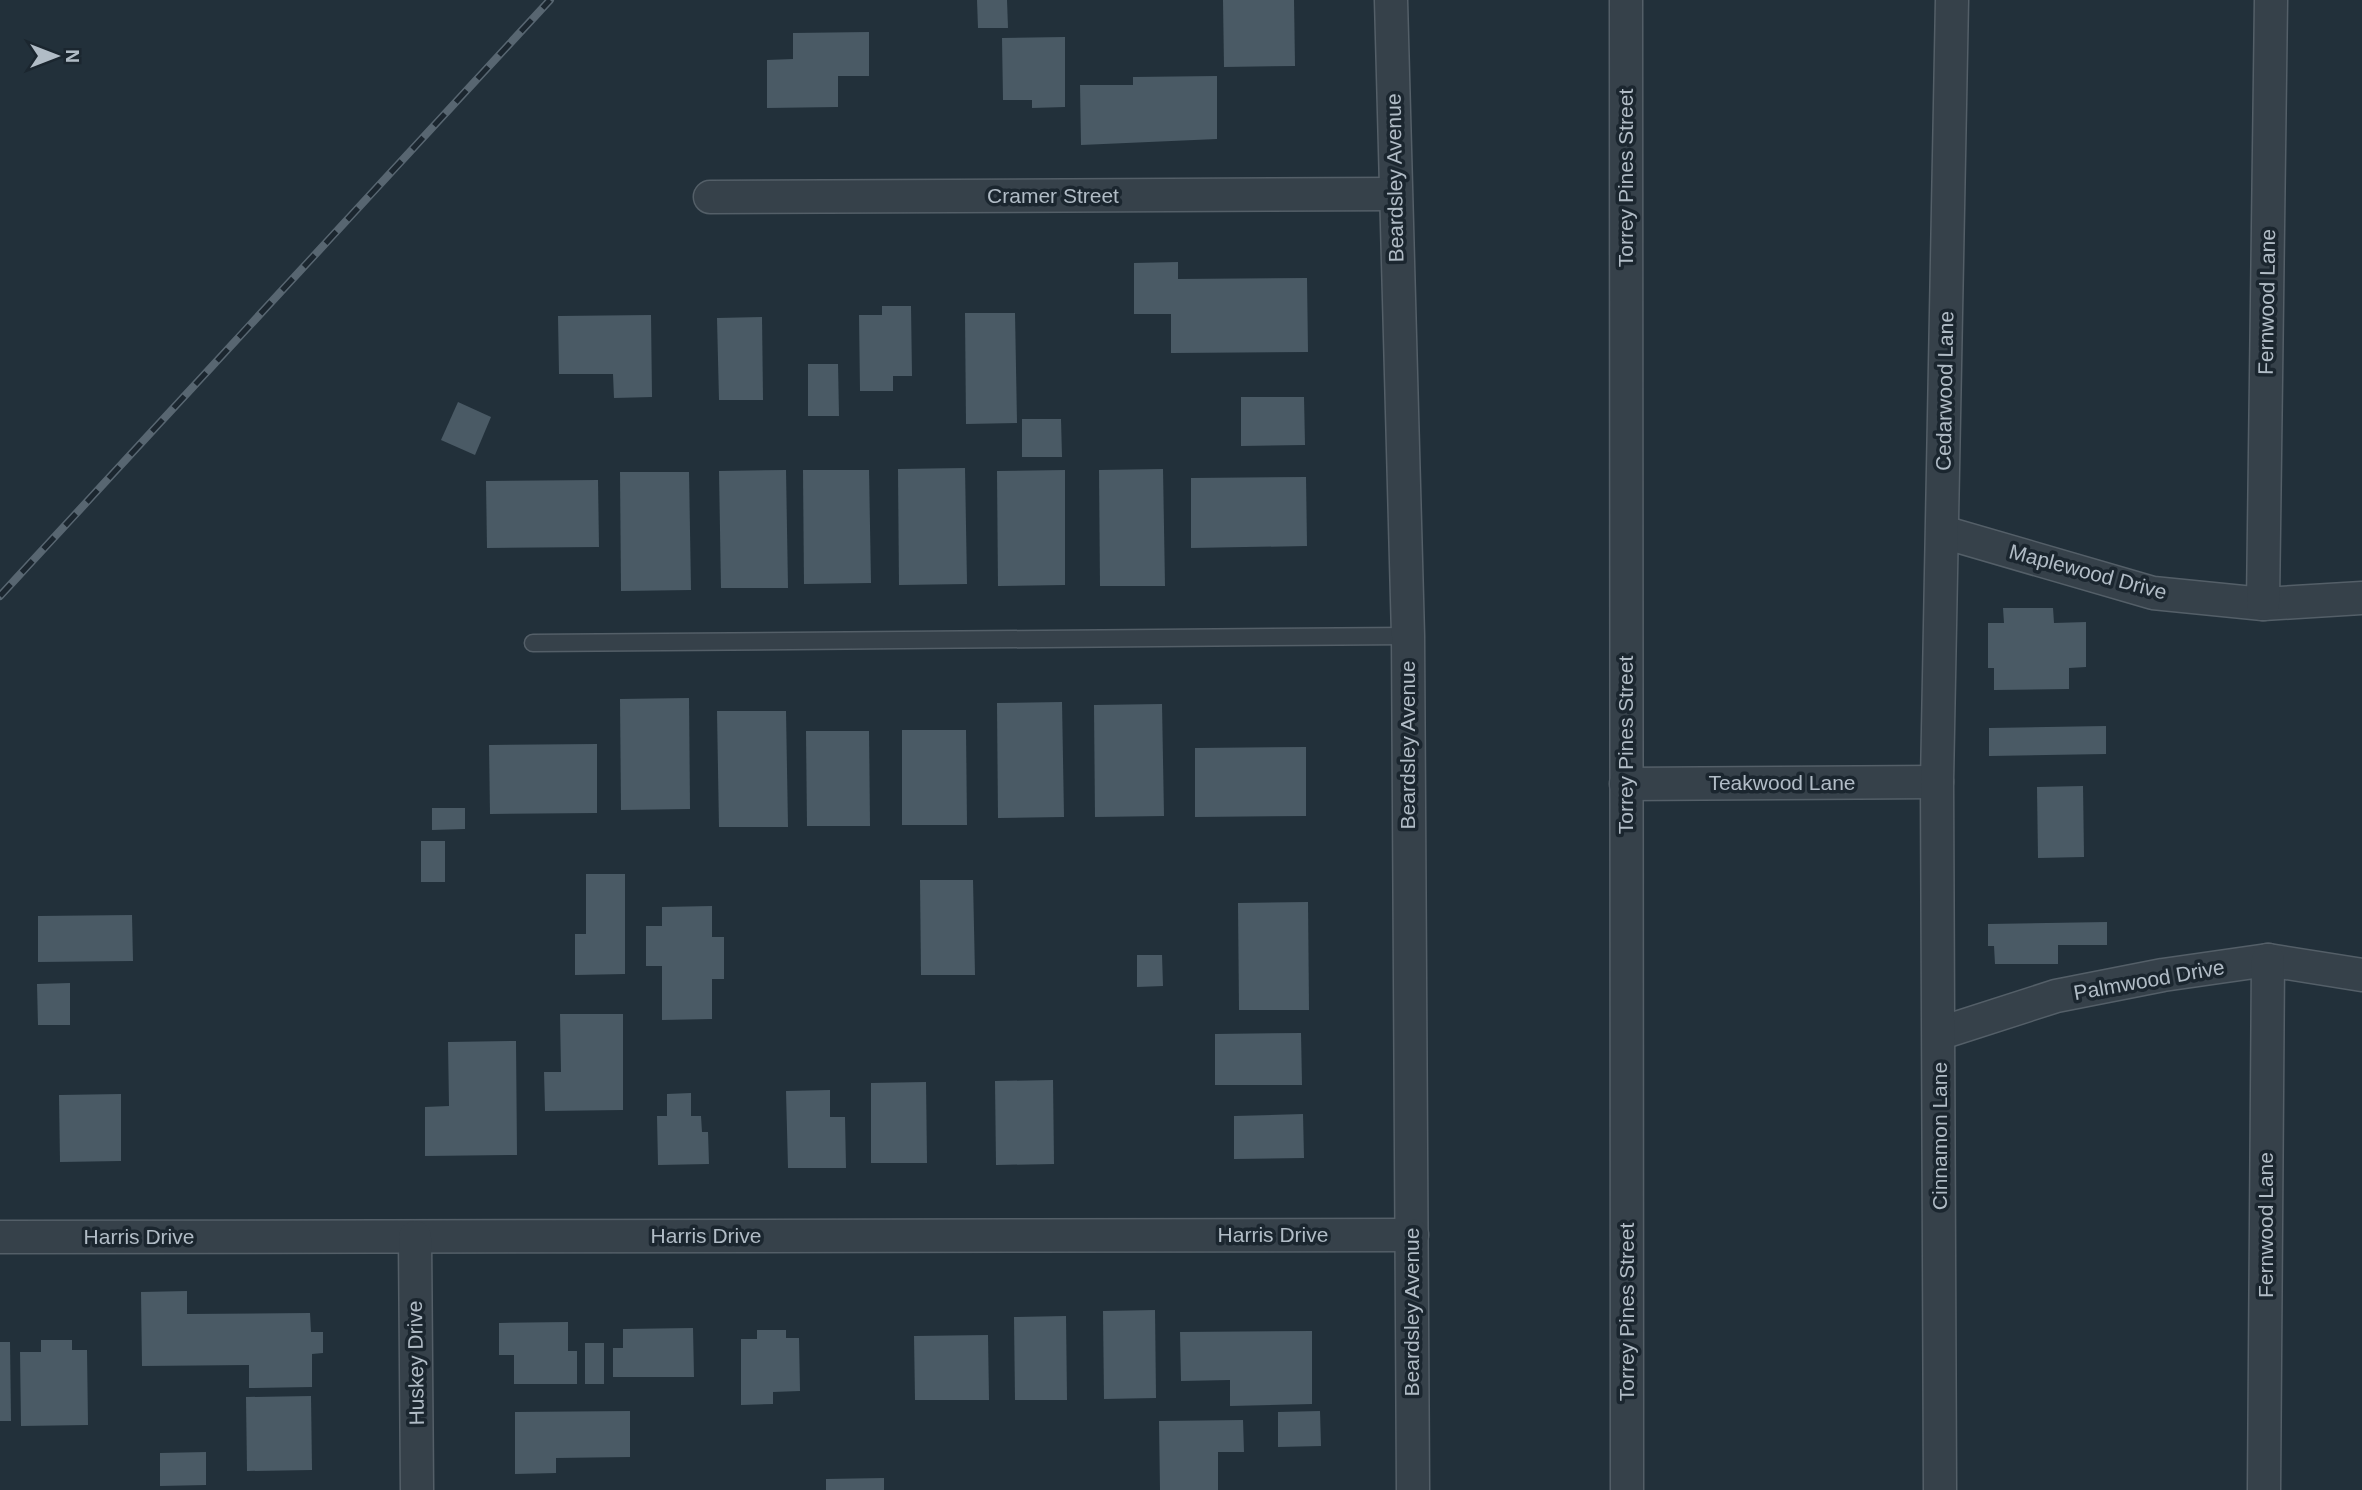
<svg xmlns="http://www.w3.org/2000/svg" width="2362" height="1490" font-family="Arial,sans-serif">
<rect width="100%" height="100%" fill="#22303a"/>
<g fill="#4a5a65">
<polygon points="977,0 1007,0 1008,28 978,28"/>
<polygon points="1223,0 1294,0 1295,66 1224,67"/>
<polygon points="869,32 869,76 838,76 838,107 767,108 767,60 793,59 793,33"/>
<polygon points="1065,37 1065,107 1032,108 1032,100 1003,100 1002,38"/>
<polygon points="1217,76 1217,139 1081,145 1080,85 1133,85 1133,77"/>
<polygon points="1178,262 1178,279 1307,278 1308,352 1171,353 1171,314 1134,314 1134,263"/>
<polygon points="882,306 911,306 912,376 893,376 893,391 860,391 859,315 882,315"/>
<polygon points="965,313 1015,313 1017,423 966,424"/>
<polygon points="651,315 652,397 614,398 613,374 559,374 558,316"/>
<polygon points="762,317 763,400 719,400 717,318"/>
<polygon points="808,364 838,364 839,416 808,416"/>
<polygon points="1241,397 1304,397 1305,445 1241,446"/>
<polygon points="458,402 491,417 475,455 441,440"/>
<polygon points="1022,419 1061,419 1062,457 1022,457"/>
<polygon points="965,468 967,584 899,585 898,469"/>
<polygon points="1163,469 1165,586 1100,586 1099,470"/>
<polygon points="786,470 788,588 721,588 719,471"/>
<polygon points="803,470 869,470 871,583 804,584"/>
<polygon points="1065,470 1065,585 998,586 997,471"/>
<polygon points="620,472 689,472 691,590 621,591"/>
<polygon points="1306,477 1307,546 1191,548 1191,478"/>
<polygon points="598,480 599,547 487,548 486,481"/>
<polygon points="2003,608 2053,608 2054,623 2086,622 2086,667 2069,668 2069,689 1994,690 1994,668 1988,668 1988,623 2004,623"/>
<polygon points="689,698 690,809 621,810 620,699"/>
<polygon points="1062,702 1064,817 998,818 997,703"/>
<polygon points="1162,704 1164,816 1095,817 1094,705"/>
<polygon points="717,711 786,711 788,827 719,827"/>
<polygon points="2106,726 2106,754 1989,756 1989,728"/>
<polygon points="902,730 966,730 967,825 902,825"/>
<polygon points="806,731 869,731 870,826 807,826"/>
<polygon points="597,744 597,813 490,814 489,745"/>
<polygon points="1306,747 1306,816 1195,817 1195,748"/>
<polygon points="2083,786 2084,857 2038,858 2037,787"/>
<polygon points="432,808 465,808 465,829 432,830"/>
<rect x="421" y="841" width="24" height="41"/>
<polygon points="586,874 625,874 625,974 575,975 575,934 586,934"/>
<polygon points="920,880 973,880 975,975 921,975"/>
<polygon points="1308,902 1309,1010 1239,1010 1238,903"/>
<polygon points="712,906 712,937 724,937 724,979 712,979 712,1019 662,1020 662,966 646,966 646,926 662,926 662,907"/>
<polygon points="132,915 133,961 38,962 38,916"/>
<polygon points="2107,922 2107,945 2058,945 2058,964 1995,964 1994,946 1988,946 1988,924"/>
<polygon points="1137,955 1162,955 1163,986 1137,987"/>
<polygon points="70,983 70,1025 38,1025 37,984"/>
<polygon points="560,1014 623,1014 623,1110 545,1111 544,1072 561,1072"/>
<polygon points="1301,1033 1302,1085 1215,1085 1215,1034"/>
<polygon points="516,1041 517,1155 425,1156 425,1107 449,1106 448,1042"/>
<polygon points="1053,1080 1054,1164 996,1165 995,1081"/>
<polygon points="926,1082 927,1163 871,1163 871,1083"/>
<polygon points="830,1090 830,1117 845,1117 846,1168 788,1168 786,1091"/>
<polygon points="691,1093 691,1116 701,1116 702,1132 708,1132 709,1164 658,1165 657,1116 667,1116 667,1094"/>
<polygon points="121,1094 121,1161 60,1162 59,1095"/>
<polygon points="1303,1114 1304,1158 1234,1159 1234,1116"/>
<polygon points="187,1291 187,1314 310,1313 311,1332 323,1332 323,1353 312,1354 312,1387 249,1388 249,1365 142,1366 141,1292"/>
<polygon points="1155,1310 1156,1398 1104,1399 1103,1311"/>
<polygon points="1066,1316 1067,1400 1015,1400 1014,1317"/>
<polygon points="568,1322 568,1351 577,1351 577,1384 514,1384 514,1355 499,1355 499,1323"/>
<polygon points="693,1328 694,1377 613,1377 613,1348 623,1348 623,1329"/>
<polygon points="757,1330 786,1330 786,1338 799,1338 800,1391 773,1392 773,1404 741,1405 741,1339 757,1339"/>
<polygon points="1312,1331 1312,1404 1230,1406 1230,1380 1181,1381 1180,1332"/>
<polygon points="988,1335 989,1400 915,1400 914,1336"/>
<polygon points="41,1340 72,1340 72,1350 87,1350 88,1425 21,1426 20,1352 41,1352"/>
<polygon points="0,1342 10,1342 11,1421 0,1421"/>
<rect x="585" y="1343" width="19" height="41"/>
<polygon points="311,1396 312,1470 247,1471 246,1397"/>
<polygon points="630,1411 630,1457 556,1458 556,1473 515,1474 515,1412"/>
<polygon points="1320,1411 1321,1446 1278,1447 1278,1412"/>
<polygon points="1243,1420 1244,1452 1218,1452 1218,1490 1160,1490 1159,1421"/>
<polygon points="206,1452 206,1485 160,1486 160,1453"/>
<polygon points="884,1478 884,1490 826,1490 826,1479"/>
</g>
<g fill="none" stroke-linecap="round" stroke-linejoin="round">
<g stroke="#545f68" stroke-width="19">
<polyline id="lane" points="533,643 1408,636"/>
</g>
<g stroke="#545f68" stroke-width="35">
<g id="street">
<polyline points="1391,0 1408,636 1413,1490"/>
<polyline points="1626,0 1627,1490"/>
<polyline points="710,197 1395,194"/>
<polyline points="1943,532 2153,593 2263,604 2362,598"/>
<polyline points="2263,604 2271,0"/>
<polyline points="1626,784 1937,782"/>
<polyline points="1941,1033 2056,996 2163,975 2268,960 2362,975"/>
<polyline points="0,1237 1412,1235"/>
<polyline points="415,1237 417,1490"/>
<polyline points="1940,1490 1937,782 1952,0"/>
<polyline points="2264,1490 2268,960"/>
</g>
</g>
<use href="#lane" stroke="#36414a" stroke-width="16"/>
<use href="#street" stroke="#36414a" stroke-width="32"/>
<g stroke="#586671" stroke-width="8">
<polyline id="rail" points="0,596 550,0"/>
</g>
<use href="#rail" stroke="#1b262f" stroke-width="5" stroke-dasharray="16" stroke-linecap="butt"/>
</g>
<g text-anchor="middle" stroke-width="7" stroke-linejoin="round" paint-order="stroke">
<g font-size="21" fill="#b1bcc6" stroke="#1b262f">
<text transform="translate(1395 178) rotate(-91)" y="7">Beardsley Avenue</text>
<text transform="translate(1626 178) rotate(-90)" y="7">Torrey Pines Street</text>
<text x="1053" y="203">Cramer Street</text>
<text transform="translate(2267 302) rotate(-89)" y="7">Fernwood Lane</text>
<text transform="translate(1945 391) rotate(-89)" y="7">Cedarwood Lane</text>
<text transform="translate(2088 572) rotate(15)" y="7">Maplewood Drive</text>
<text transform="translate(1408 745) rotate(-90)" y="7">Beardsley Avenue</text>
<text transform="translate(1626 745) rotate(-90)" y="7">Torrey Pines Street</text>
<text x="1782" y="790">Teakwood Lane</text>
<text transform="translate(2149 980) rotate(-10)" y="7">Palmwood Drive</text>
<text transform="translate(1940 1136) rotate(-90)" y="7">Cinnamon Lane</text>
<text transform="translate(2266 1225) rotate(-90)" y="7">Fernwood Lane</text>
<text x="1273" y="1242">Harris Drive</text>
<text x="706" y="1243">Harris Drive</text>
<text x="139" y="1244">Harris Drive</text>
<text transform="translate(1412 1312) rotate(-90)" y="7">Beardsley Avenue</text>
<text transform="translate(1627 1312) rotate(-90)" y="7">Torrey Pines Street</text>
<text transform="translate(416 1363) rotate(-91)" y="7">Huskey Drive</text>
</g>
</g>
<g transform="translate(56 56) rotate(90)" stroke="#1b262f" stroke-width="5" paint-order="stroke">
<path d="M0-5L12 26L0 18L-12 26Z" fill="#b1bcc6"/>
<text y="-10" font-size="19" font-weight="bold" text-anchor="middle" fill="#b1bcc6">N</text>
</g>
</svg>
